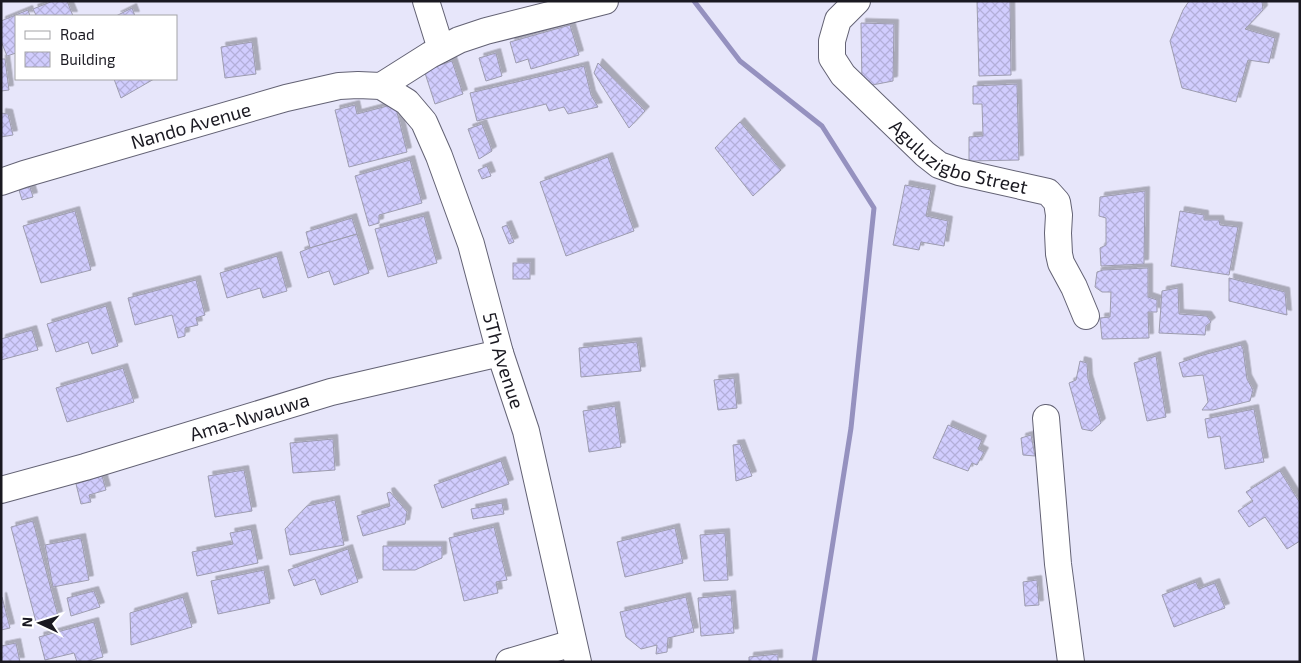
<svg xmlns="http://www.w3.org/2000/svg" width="1301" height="663" font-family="'Exo 2',sans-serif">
<defs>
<pattern id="building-cross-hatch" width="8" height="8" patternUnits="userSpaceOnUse" patternTransform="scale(1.25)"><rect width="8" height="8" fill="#d1cdfe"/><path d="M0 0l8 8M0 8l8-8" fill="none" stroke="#b3afd9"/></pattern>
<filter id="shadow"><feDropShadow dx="4.5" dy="-4.5" stdDeviation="0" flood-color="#0004"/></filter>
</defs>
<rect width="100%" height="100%" fill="#e7e6fa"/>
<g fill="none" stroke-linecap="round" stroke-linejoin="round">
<polyline stroke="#9591bf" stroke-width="5" points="694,1 740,61 822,126 874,208 851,428 814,662"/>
</g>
<g fill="url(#building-cross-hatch)" stroke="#9d9caf" filter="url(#shadow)">
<polygon points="53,1 67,1 73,16 32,16 36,15 33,9"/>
<polygon points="977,1 1010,1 1011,75 979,76"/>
<polygon points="1189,1 1262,1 1263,10 1245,29 1275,38 1269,63 1248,60 1236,102 1182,88 1170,41 1183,10"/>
<polygon points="132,8 135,16 116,16"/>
<polygon points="28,10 30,16 16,16 16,53 7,56 1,41 1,21"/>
<polygon points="861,23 894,24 893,81 862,87"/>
<polygon points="570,25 579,55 531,69 528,59 516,63 510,42"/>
<polygon points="252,42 256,74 225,78 221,47"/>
<polygon points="496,53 502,76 486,81 479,58"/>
<polygon points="1,59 5,59 9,90 1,91"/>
<polygon points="452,61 463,94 435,104 424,70"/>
<polygon points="598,63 645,111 629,128 594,73"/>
<polygon points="584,66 591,95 598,107 568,114 564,107 549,111 546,104 477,121 470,93"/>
<polygon points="114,79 154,79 121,98"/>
<polygon points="1017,84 1019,160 969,161 969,137 983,136 982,104 973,104 973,86"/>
<polygon points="395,104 407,152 349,167 335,110 355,105 357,114"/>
<polygon points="1,113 8,114 13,135 1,137"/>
<polygon points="740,122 781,170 753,196 715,148"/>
<polygon points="482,124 492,151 479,159 468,129"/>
<polygon points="608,157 634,231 566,256 540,182"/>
<polygon points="410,160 422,203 379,215 379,223 369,226 355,176"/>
<polygon points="487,166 491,176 482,179 478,170"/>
<polygon points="905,185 931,190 926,216 948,221 944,246 921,242 919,250 893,245"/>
<polygon points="30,187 33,197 22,200 19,190"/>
<polygon points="1145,191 1144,264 1101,266 1100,248 1106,245 1106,218 1099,216 1100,197"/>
<polygon points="75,211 91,270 41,283 23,226"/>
<polygon points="1180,211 1204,215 1204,220 1219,220 1220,225 1238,227 1229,275 1171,266"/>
<polygon points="424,216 437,263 388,277 375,229"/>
<polygon points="352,218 357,234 310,248 306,232"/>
<polygon points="507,225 514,242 509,244 502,227"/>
<polygon points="357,234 369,273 334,285 329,271 308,278 300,252 310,248"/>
<polygon points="277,256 287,291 263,298 260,288 227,298 220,273"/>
<rect x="513" y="263" width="17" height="16"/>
<polygon points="1148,268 1148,297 1157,300 1157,312 1148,312 1149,338 1102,339 1100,318 1110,317 1111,292 1102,292 1095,287 1097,272 1103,270"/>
<polygon points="1229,278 1285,292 1287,315 1229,301"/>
<polygon points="196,280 205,315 196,318 198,325 185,328 185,336 178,338 172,315 135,325 128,298"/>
<polygon points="1178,288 1179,314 1207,316 1211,322 1206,326 1205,335 1159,333 1162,291"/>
<polygon points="106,306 118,346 92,354 88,342 56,352 47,324"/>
<polygon points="32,330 38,350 1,360 1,339"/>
<polygon points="637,342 641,371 581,377 579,348"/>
<polygon points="1241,345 1243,349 1247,379 1253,390 1250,401 1213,410 1202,410 1208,402 1203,375 1183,377 1179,363 1203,355"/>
<polygon points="1156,356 1166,417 1147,421 1134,363"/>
<polygon points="1080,361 1087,363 1088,379 1101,423 1092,431 1082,429 1069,383 1076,380"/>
<polygon points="123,368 134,402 67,422 56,388"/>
<polygon points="734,378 737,408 718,410 714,380"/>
<polygon points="615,406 621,447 589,452 583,411"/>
<polygon points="1254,409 1264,462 1225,469 1220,436 1208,438 1205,419"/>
<polygon points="948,425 982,440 978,449 984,452 977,465 972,463 968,471 933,458"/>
<polygon points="1031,435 1035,456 1023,455 1021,438"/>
<polygon points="333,439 335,470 293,473 290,443"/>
<polygon points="740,444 752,476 736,481 733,445"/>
<polygon points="501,461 509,484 442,508 434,485"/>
<polygon points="244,470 252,511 215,517 208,476"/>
<polygon points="1280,471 1300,503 1300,541 1287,549 1265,517 1249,527 1238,511 1253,501 1246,492"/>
<polygon points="102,476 106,490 89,495 91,502 81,504 76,484"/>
<polygon points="390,492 407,512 405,524 363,536 357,516 390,506 387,493"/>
<polygon points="335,500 344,545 290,555 285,529 307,506"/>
<polygon points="502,503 504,514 473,519 471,509"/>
<polygon points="33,521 58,616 36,622 11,527"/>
<polygon points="494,527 507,580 496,582 498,593 464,601 449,538"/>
<polygon points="675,528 683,563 625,577 617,542"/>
<polygon points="251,529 258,563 197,576 192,552 233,544 230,533"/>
<polygon points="725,533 728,580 704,581 700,535"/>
<polygon points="81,538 89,580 53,587 45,545"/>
<polygon points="383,546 442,546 442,558 415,570 383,570"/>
<polygon points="348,549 358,582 321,595 315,579 294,586 288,570"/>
<polygon points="264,570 270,603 218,614 211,581"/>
<polygon points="1037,580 1039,605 1025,606 1023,582"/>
<polygon points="1196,582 1199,589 1215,583 1225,608 1174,627 1162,595"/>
<polygon points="94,591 100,607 71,616 67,598"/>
<polygon points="731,595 734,633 701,636 698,598"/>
<polygon points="2,597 10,628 1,630 1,597"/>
<polygon points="183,597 192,627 131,645 130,613"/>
<polygon points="686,597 694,632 668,638 667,652 656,654 657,645 641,649 626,637 620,612"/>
<polygon points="94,622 103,657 85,662 77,662 74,653 45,660 39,637"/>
<polygon points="16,643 20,662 1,662 1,646"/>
<polygon points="778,654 778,662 749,662 749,657"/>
</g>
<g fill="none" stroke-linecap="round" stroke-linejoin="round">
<g stroke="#636274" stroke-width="28">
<g id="minor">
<polyline points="426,1 441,49"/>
<path id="s1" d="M857,1L838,20L832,41V58L843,75L925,154L939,165L959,172L1048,192L1057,202L1059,215L1058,233L1059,254L1061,263L1074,287L1086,316"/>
<polyline points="381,86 430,55 459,40 486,31 605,1"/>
<path id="s2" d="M1,182L24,174L286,98L339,86L358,85L381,86L407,102L424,122L439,156L471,244L500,353L526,431L578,662"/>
<polyline points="1046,418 1058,564 1071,662"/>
<path id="s3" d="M1,490L85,467L331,392L500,353"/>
<polyline points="509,662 573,643"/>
</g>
</g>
<use href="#minor" stroke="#fff" stroke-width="26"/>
</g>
<g text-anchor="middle" stroke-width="4" stroke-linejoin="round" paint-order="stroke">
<g font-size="19" fill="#1a1921" stroke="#fff">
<text dy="7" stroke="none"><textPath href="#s2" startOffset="198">Nando Avenue</textPath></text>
<text dy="7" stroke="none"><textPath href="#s1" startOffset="232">Aguluzigbo Street</textPath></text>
<text dy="7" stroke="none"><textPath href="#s2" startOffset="702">5Th Avenue</textPath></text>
<text dy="7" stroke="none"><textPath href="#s3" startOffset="259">Ama-Nwauwa</textPath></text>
</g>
</g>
<rect width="1301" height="663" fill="none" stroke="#1a1921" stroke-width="5"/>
<rect x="15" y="15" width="162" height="65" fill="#ffffff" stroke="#a3a3a6"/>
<rect x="25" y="31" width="25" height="8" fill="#ffffff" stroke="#a3a3a6"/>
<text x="60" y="40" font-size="15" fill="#1a1921">Road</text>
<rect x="25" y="52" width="25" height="15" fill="url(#building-cross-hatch)" stroke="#a3a3a6"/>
<text x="60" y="65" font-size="15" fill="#1a1921">Building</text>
<g transform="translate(40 623) rotate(274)" stroke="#ffffff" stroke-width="4" paint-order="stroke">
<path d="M0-4L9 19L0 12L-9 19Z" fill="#1a1921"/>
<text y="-8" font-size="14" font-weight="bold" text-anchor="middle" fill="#1a1921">N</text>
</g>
</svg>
